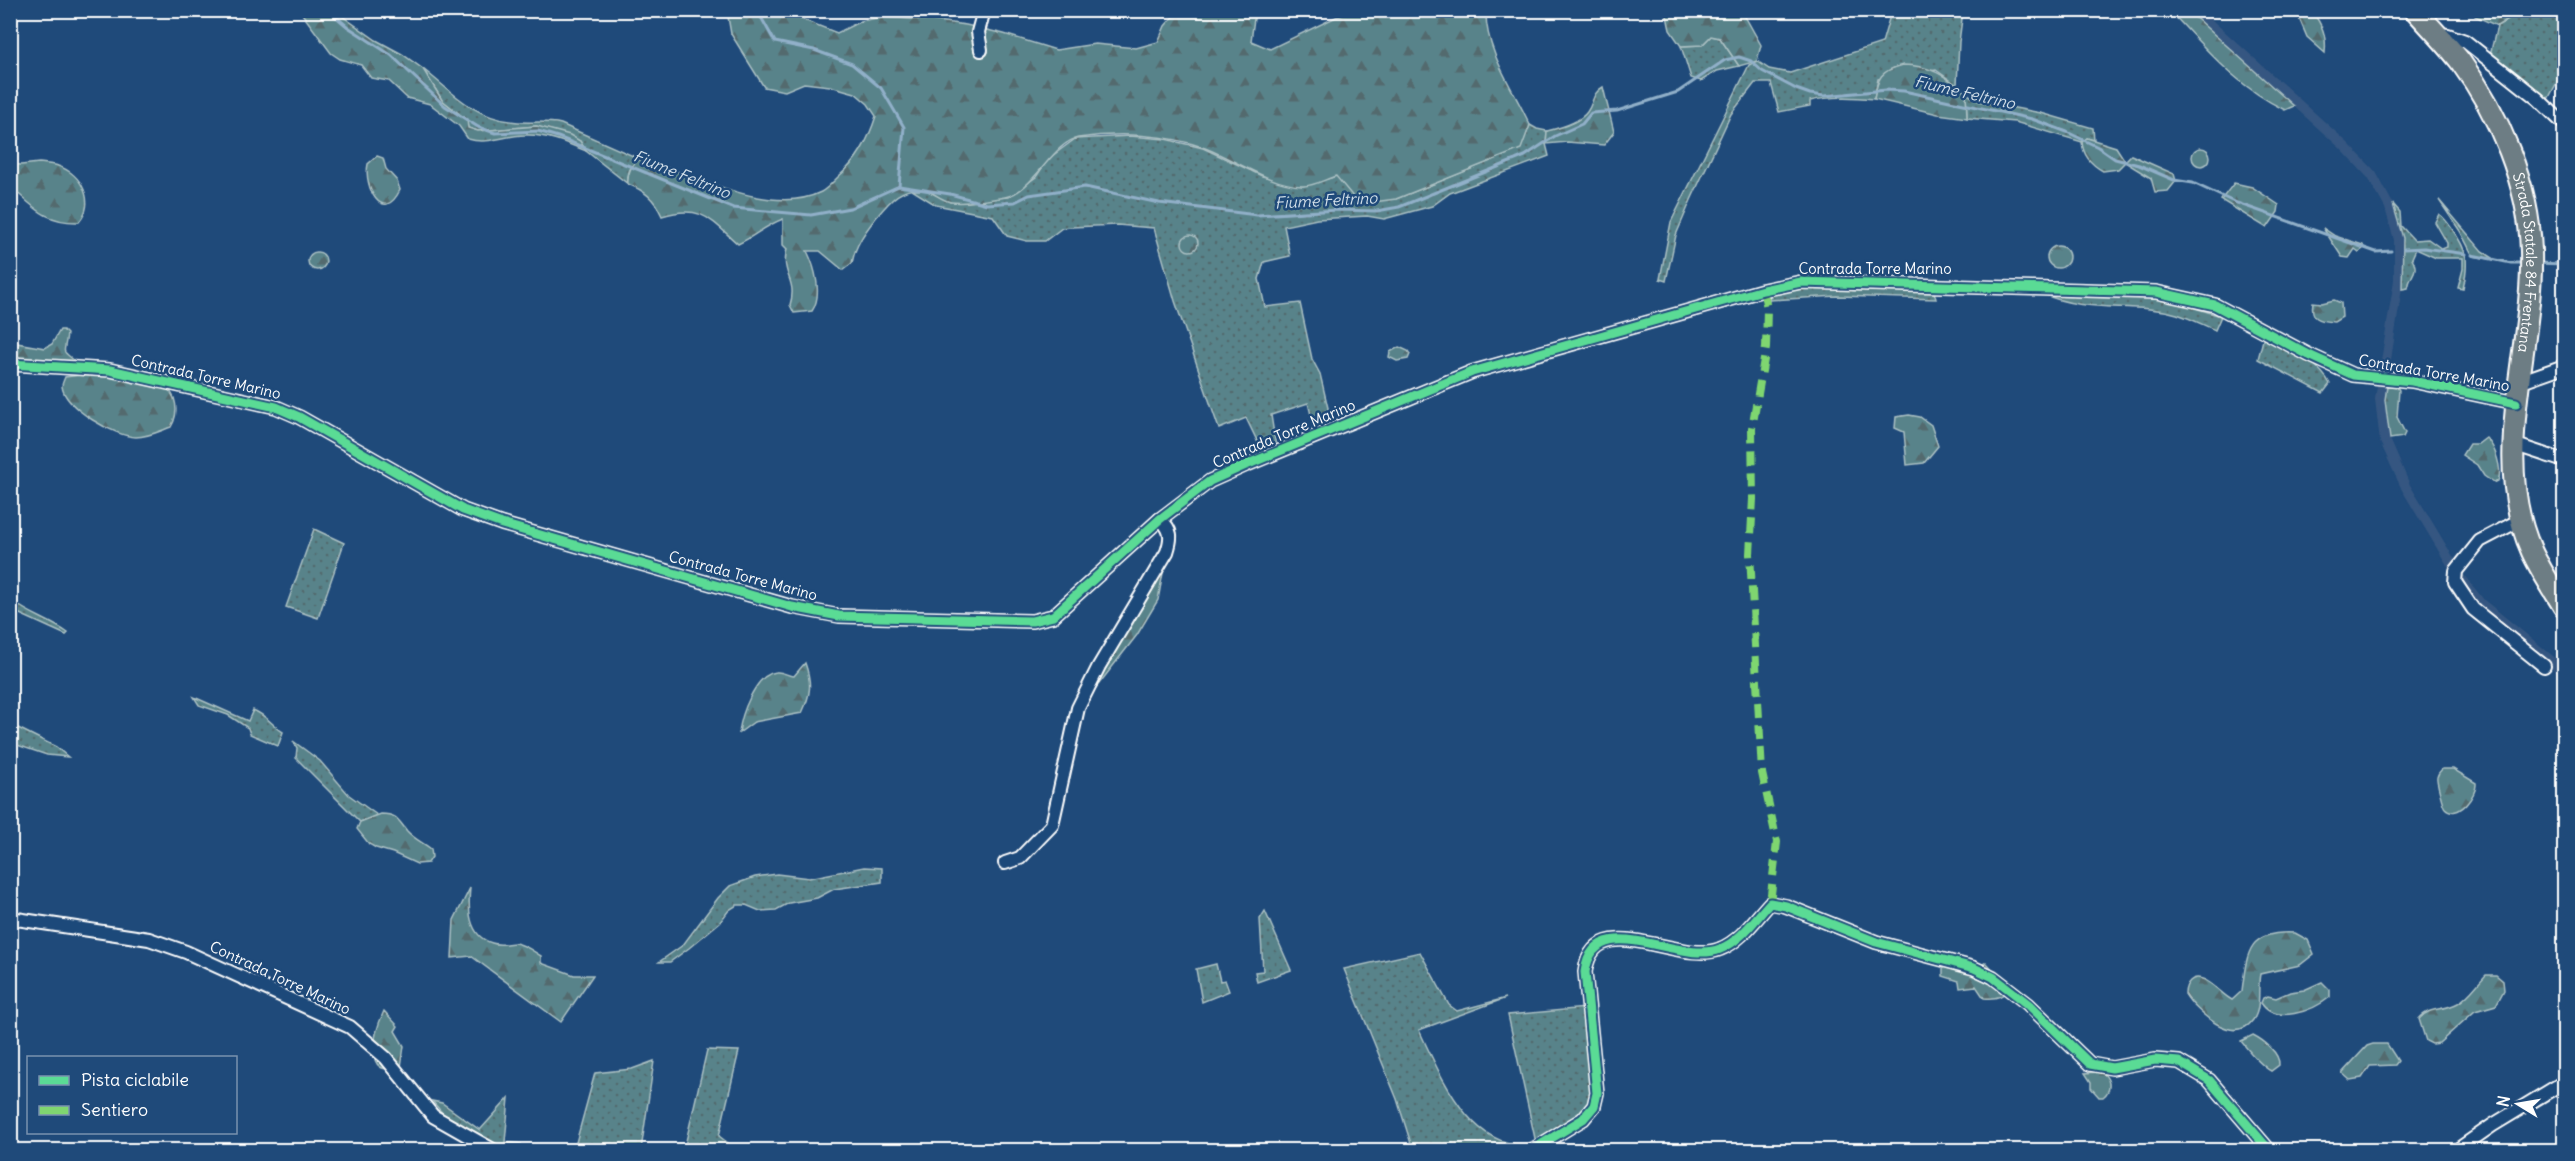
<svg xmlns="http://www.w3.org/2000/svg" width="2575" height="1161" font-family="Delius,sans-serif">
<defs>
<pattern id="green-dots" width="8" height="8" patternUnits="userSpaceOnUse" patternTransform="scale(1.5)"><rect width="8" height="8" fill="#58838a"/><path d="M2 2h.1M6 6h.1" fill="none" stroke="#536a6e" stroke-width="1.8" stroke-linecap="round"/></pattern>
<pattern id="forest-firs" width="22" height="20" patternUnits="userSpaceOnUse" patternTransform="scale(1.5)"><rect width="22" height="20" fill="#58838a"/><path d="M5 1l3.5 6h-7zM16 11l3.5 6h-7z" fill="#536a6e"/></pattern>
</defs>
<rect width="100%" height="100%" fill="#1f4a7a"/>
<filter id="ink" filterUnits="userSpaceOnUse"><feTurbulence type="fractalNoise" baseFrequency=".0167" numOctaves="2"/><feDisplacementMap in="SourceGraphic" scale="12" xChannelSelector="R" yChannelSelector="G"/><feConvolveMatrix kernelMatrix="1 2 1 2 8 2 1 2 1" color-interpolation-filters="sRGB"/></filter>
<g filter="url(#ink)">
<polygon fill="#365781" points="2188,11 2202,11 2348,143 2376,172 2393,204 2403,238 2403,281 2385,399 2390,439 2410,485 2464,575 2484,600 2564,665 2564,678 2477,607 2456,580 2402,490 2380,442 2375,399 2394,280 2394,240 2385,208 2368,178 2341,149"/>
<g fill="url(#green-dots)" stroke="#acc1c4" stroke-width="1.5">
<path d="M1889,11H1963L1959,42L1957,85L1936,70L1878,79L1874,99C1852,97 1832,96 1810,101V106L1779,112L1771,83H1755L1731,114L1691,200L1676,235L1666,281L1660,279L1671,222L1749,65L1757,61L1769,69L1790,73L1882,43L1889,19Z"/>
<polygon points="2514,11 2564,11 2564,69 2547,101 2490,55 2497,26 2506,21"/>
<polygon points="1711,36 1720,38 1739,66 1717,71 1701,81 1691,78 1681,46 1702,45"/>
<path d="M423,69C451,91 472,116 510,121C527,124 544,120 561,124L640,159C631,164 627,173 628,184L586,151L580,141L554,132L536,126L478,131L468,128L466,120L442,100Z"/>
<polygon points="1966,93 1979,101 2041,113 2093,128 2094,140 2087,138 2082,142 2015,122 1967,118"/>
<polygon points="1530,125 1537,129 1547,131 1546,144 1549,156 1450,193 1432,206 1384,219 1367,216 1317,219 1284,226 1290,256 1264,262 1259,279 1265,307 1300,303 1312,359 1320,374 1332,425 1315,430 1308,403 1271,415 1276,447 1263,453 1246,418 1219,429 1175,301 1154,228 1117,225 1071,227 1062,228 1045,241 1027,241 1007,236 993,216 936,205 912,190 926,190 950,202 1008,197 1036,177 1048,159 1075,139 1130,136 1165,139 1203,148 1262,176 1303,186 1337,176 1396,199 1520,149"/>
<polygon points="2439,200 2482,251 2496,260 2473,256 2460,231"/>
<path d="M2393,204L2400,212L2401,226L2414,240L2428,239L2442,249L2447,247V243L2435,222L2439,214C2445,218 2448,223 2452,229C2468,251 2469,261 2463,289L2458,288L2463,269V258H2436L2416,249L2412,258C2420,273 2410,273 2408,288L2402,289L2403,238Z"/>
<polygon points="1804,286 1933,288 1936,299 1837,296 1769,300 1770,293"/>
<path d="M2041,293L2162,298L2221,316L2215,330C2203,325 2190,318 2177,314C2130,301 2089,315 2041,293Z"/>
<path d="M2264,336C2287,349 2318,360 2330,384L2323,393L2258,359Z"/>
<polygon points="314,529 344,543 318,618 286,607"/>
<path d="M11,600C28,614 50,620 68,633L66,635L11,610Z"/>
<path d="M194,697L248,721L253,710C266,715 272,725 283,732L278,746L250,734L248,728L228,715L199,705Z"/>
<polygon points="14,726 56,747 68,757 47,755 11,743 11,733"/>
<polygon points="293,741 320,761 349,795 377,815 360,822 296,758 297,748"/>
<polygon points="864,867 882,868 882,882 834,889 817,898 789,903 776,910 760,911 746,905 737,905 729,910 720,922 689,948 670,962 659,962 683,945 718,898 730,886 755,877 777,874 809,878"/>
<polygon points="1265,911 1291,970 1257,982 1255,972 1263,971 1260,919"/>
<path d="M1420,952L1449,1005L1457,1011L1506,998L1419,1030C1441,1076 1472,1156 1536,1143L1508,1015L1586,1008L1594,1104L1560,1131L1523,1150H1413L1397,1099L1344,969Z"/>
<polygon points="1216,964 1220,981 1225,980 1229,991 1202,1002 1196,969"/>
<polygon points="707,1050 739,1051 719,1136 737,1150 684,1150"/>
<polygon points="654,1061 641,1150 574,1150 595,1073 632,1069"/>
<polygon points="509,1098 505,1142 521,1144 524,1150 499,1150 444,1115 432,1101 442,1103 480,1130"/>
</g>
<g fill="url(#forest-firs)" stroke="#acc1c4" stroke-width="1.5">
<path d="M300,11H335L376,40L402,54L423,69L442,100L467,120L468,128L478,131L537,126L570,135L580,141L586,151C567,143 546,134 525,135C505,135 489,145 468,139L459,126L430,104L407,98L389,81L371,78L361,65L340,59L331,53Z"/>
<path d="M727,11H781L837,33L861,21L881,17L930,20L966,25L1004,34L1056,50L1095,44L1136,48L1158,42L1165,26L1178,11H1255L1251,41L1270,49L1336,17L1358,11H1486C1485,51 1514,90 1530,125L1521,149L1396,199L1359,204L1336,176C1326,179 1312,187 1302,186C1270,185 1234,159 1205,148C1167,134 1118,132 1078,138C1053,142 1033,192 1005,197C989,200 967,204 951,202C942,201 935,193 926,190C902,184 888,203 875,219C864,233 855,246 852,263L843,270L820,251H807C815,267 823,295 812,311L794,313L790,305C798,279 780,275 787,249L783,245V219C766,225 754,237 738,244C710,219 701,204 662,216C654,198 645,191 628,184C627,174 631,164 640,159C691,172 769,218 821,192C827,189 833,182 838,177C858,160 868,141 876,116L868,104L855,93L830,86L804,83L785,91L764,87L731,34Z"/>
<polygon points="1666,11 1742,11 1761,45 1757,61 1739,66 1720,38 1711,36 1702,45 1681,46 1670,30"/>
<path d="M2170,11H2188L2294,106L2285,110C2238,88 2205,48 2170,11Z"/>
<path d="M2296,11H2312C2322,25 2327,35 2325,53L2307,37Z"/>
<polygon points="2478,11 2514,10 2514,11 2513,16 2497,26 2475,16"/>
<path d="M1903,65C1930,65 1946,76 1966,93L1967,118L1938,114L1874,99C1878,77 1880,71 1903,65Z"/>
<path d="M1603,87L1614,132L1604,145L1567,142L1546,144L1547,131C1560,128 1579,123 1587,112C1594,102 1592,93 1603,87Z"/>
<path d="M2087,138L2116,147L2125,161L2131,155L2174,174L2176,181L2168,191L2155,192L2151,178L2125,162L2118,169L2103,171C2092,165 2083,155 2082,142Z"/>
<circle cx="2201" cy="157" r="9"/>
<path d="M377,156L383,158L386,169L397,181L400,190C383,225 363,187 368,164Z"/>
<path d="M39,163C45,164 53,164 58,166C82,174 96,202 79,222C45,223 34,207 11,187V164L21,165Z"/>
<polygon points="2234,183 2252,187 2279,205 2278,212 2267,228 2221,200"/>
<polygon points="2323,228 2335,236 2363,245 2364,248 2359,252 2355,249 2349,258 2342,257"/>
<circle cx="1190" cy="243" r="8"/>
<circle cx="2058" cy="257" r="11"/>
<circle cx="317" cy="261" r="9"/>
<path d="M2334,300L2341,303L2342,317L2334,322C2319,321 2310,319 2313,302L2322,303Z"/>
<path d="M60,330H63L67,334C64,358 60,347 78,364L11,361V342L45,348L52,344Z"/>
<polygon points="1399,347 1408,351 1410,354 1408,359 1397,361 1389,357 1390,352"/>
<path d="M95,373C109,375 152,379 162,384C178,394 179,413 171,427C160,431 148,437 136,437C116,437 64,408 62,386C62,383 64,380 65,377Z"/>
<polygon points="2387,386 2396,386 2399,390 2397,417 2405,433 2403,437 2390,439 2385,400"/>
<polygon points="1909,415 1920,417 1931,425 1938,446 1924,463 1907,465 1904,432 1895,428 1896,417"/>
<path d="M2486,438C2495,446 2503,470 2498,481L2494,483L2484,476L2477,465L2462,455L2469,444H2478Z"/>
<polygon points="1165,562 1158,600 1137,635 1081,707"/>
<path d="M805,663C812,683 811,694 802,713L754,722L739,733C741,715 755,674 776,672C783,671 787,676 794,676Z"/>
<path d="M2442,769H2453L2476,783C2477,795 2458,821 2445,808C2443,807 2436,779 2437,777C2438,773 2439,772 2442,769Z"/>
<path d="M381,814C397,814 398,820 407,831C413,838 423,843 431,849L432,857L428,863L417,864L393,853L376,848L369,844L357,829L360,822Z"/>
<path d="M470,888C468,908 468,936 492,943C500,946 508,943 515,943C524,944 533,951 541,956V963L574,975H593L561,1022L471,956L452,958L454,920Z"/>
<path d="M2295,933L2308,940L2314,954L2300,965L2260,974C2257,988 2262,1008 2253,1020C2234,1046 2196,1012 2185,994C2185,989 2186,985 2190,981C2202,969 2221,995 2232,1000L2242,991C2247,951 2248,930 2295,933Z"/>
<path d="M1986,962L1995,972L2005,978L2010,985C2005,997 1997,999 1984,998L1976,986L1960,988L1959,981L1943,976V965L1972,963L1983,964Z"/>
<path d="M2486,975H2496L2503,981L2504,990L2496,1005L2475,1011L2439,1043L2432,1044L2426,1041L2419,1019C2429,1006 2445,1011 2458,1003C2469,997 2477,984 2486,975Z"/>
<path d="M2322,982L2330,990V997C2313,1011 2275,1025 2261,1003L2263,998L2268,996L2276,998L2290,992L2304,990Z"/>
<path d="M384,1011L398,1026L395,1031L404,1046L401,1067C360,1080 375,1031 384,1011Z"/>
<path d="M2253,1035C2263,1040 2280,1053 2279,1065L2271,1071C2260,1065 2249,1051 2241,1041Z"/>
<polygon points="2373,1044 2387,1044 2398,1061 2395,1065 2370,1066 2362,1078 2350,1080 2342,1073 2367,1046"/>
<path d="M2097,1072L2104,1074C2111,1081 2111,1091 2103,1097H2099L2091,1088V1082L2085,1073Z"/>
</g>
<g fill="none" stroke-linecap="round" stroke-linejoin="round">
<g stroke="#91b0c9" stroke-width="3">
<polyline points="328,10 348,27 391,55 445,106 478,127 495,133 538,131 558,137 733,208 811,215 850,208 899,186 950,194 987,204 1015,202 1029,195 1085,187 1159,203 1257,215 1337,210 1377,211 1399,207 1525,156 1555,136 1582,124 1591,113 1617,111 1678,92 1725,60 1739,57 1751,61 1762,71 1796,89 1810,94 1824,96 1886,90 1904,91 2032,119 2067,132 2098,147 2115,159 2139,165 2174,180 2193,183 2234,202 2376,252 2391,251"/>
<polyline points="757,10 775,42 814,50 852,64 881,88 904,127 899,186"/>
<polyline points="2404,249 2424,248 2466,254"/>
<polyline points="2472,255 2511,263 2524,263"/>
<polyline points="2536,263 2564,264"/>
</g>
<g stroke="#fff" stroke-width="16">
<g id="street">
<polyline points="2437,34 2448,35 2465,41 2538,99 2564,124"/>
<polyline points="981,50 978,32 984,10"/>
<polyline points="10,364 110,370 276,407 299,417 463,510 502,524 792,607 839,616 1032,621 1053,616 1160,519 1210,481 1246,465 1472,372 1763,290 1801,282 2156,292 2215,305 2309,355 2353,375 2412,381 2516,403"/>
<polyline points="2519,382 2564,366"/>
<polyline points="2513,444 2564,461"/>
<polyline points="2522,519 2480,541 2456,571 2455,582 2473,609 2544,666"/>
<path d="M1005,863L1020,858L1052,825L1078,708L1099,666L1167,552C1172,537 1172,530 1160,519"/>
<polyline points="10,918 149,939 186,952 350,1027 386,1058 433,1116 493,1150"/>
<path d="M1532,1150L1583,1119L1594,1106L1597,1093L1585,972C1594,905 1680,966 1720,949C1741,941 1755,919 1770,903L1786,906L1876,942L1974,968L1993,977L2028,1004L2090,1064L2112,1068L2155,1060L2179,1062L2209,1080L2269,1150"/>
<polyline points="2457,1150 2493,1125 2564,1082"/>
</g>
</g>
<g stroke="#fff" stroke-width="24">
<g id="primary">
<path id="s1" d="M2415,10C2430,27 2446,43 2460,61C2499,114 2529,184 2531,251C2534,349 2489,457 2532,552C2541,571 2553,589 2564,607"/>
</g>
</g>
<use href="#street" stroke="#1f4a7a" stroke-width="12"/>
<use href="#primary" stroke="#6d7d84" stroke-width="20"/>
<polyline stroke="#7fd670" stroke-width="8" stroke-dasharray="15 8" stroke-linecap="butt" points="1763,290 1767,308 1766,348 1752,428 1753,499 1750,554 1762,773 1777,842 1770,903"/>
<g stroke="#1f4a7a" stroke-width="13">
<g id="cycleway">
<polyline points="10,364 110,370 276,407 299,417 463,510 502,524 792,607 839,616 1032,621 1053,616 1160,519 1210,481 1246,465 1472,372 1763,290 1801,282 2156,292 2215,305 2309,355 2353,375 2412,381 2516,403"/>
<path d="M1532,1150L1583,1119L1594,1106L1597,1093L1585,972C1594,905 1680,966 1720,949C1741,941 1755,919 1770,903L1786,906L1876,942L1974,968L1993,977L2028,1004L2090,1064L2112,1068L2155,1060L2179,1062L2209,1080L2269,1150"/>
</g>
</g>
<use href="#cycleway" stroke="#5adb95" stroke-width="9"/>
</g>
</g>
<g text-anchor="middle" stroke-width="5" stroke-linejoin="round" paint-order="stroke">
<g font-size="15" fill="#fff" stroke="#1f4a7a">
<text dy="5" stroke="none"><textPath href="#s1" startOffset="285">Strada Statale 84 Frentana</textPath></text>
<text x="1875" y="274">Contrada Torre Marino</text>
<text transform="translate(2434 373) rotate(10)" y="5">Contrada Torre Marino</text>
<text transform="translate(206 377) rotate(13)" y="5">Contrada Torre Marino</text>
<text transform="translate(1284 434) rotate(-23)" y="5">Contrada Torre Marino</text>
<text transform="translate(743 576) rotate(15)" y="5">Contrada Torre Marino</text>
<text transform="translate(280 978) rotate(25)" y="5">Contrada Torre Marino</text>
</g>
<g font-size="16" font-style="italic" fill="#d1dee8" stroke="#1f4a7a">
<text transform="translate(1965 92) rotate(13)" y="6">Fiume Feltrino</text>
<text transform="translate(682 174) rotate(22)" y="6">Fiume Feltrino</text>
<text transform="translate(1326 200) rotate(-3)" y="6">Fiume Feltrino</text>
</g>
</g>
<rect width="2575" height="1161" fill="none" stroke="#1f4a7a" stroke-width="36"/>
<rect x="18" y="18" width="2539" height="1125" fill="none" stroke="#fff" stroke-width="2" filter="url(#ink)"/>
<rect x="27" y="1056" width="210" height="78" fill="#1f4a7a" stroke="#7992af" stroke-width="1.5"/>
<rect x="39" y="1076" width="30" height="9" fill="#5adb95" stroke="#7992af" stroke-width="1.5"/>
<text x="81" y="1086" font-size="18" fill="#ffffff">Pista ciclabile</text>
<rect x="39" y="1106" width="30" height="9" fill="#7fd670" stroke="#7992af" stroke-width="1.5"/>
<text x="81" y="1116" font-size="18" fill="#ffffff">Sentiero</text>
<g transform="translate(2518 1104) rotate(281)" stroke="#1f4a7a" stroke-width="4.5" paint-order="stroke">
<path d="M0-4.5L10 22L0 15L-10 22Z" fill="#ffffff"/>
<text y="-9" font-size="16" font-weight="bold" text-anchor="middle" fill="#ffffff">N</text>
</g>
</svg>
